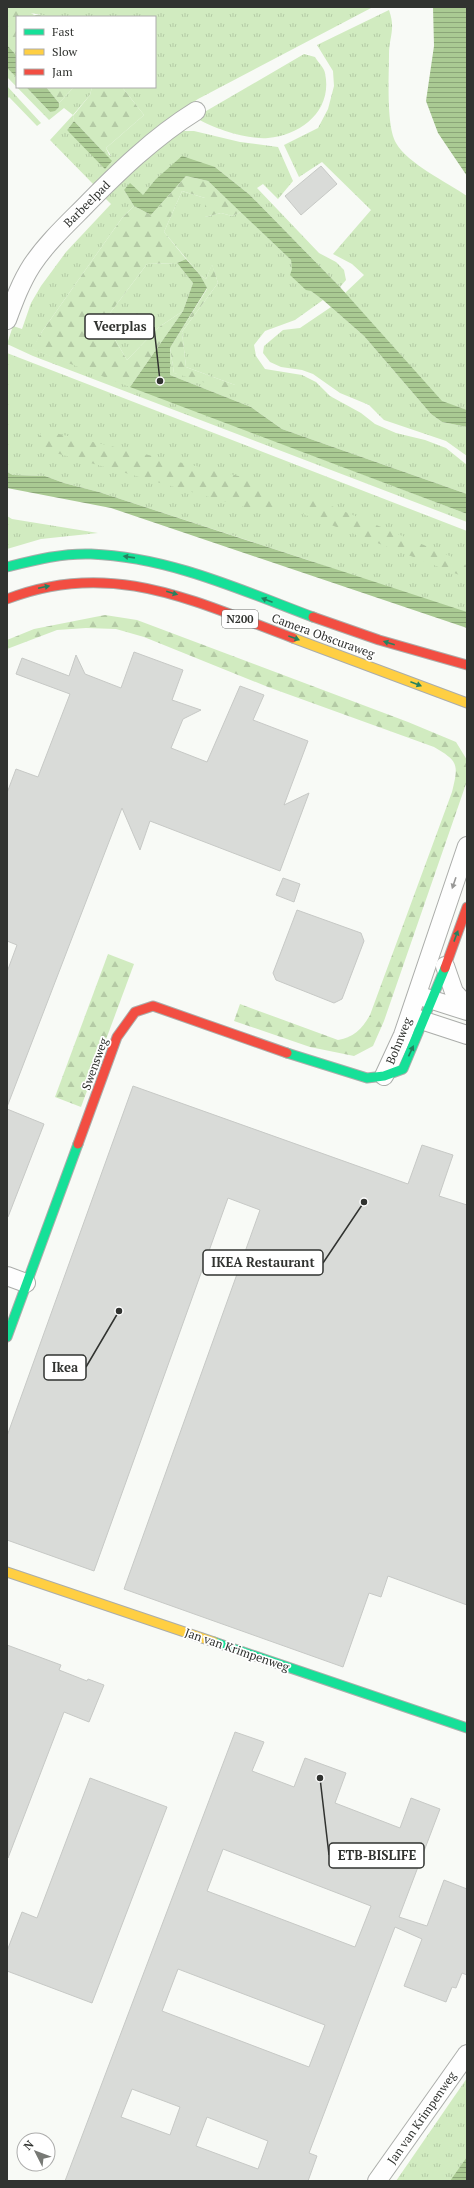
<svg xmlns="http://www.w3.org/2000/svg" width="474" height="2188" font-family="'PT Serif',serif">
<defs>
<pattern id="grass-tufts" width="24" height="20" patternUnits="userSpaceOnUse"><rect width="24" height="20" fill="#d1ebc0"/><path d="M3 7l-1-3M5 7V3M7 7l1-3M15 17l-1-3M17 17v-4M19 17l1-3" fill="none" stroke="#b4caa5"/></pattern>
<pattern id="forest-firs" width="22" height="20" patternUnits="userSpaceOnUse"><rect width="22" height="20" fill="#d1ebc0"/><path d="M5 1l3.5 6h-7zM16 11l3.5 6h-7z" fill="#b4caa5"/></pattern>
<pattern id="water-rules" width="6" height="5" patternUnits="userSpaceOnUse"><rect width="6" height="5" fill="#aaca93"/><path d="M0 2.5h6" fill="none" stroke="#8ba578"/></pattern>
</defs>
<rect width="100%" height="100%" fill="#f8faf6"/>
<g fill="url(#grass-tufts)">
<path d="M22,7H373L198,99L173,116L94,185L50,140L73,115L64,108L49,120L7,77V68L17,78V87H26L50,112L59,107V103L74,87H92L90,95L73,115L74,121L67,130L111,156L106,148L144,115L122,87H155V17H46C38,12 30,17 22,7Z"/>
<path d="M389,10C396,30 389,36 389,55C389,76 386,126 396,143C407,163 448,183 467,196V410L442,402L345,293L364,275L352,264L333,254L371,210L322,162L299,177L284,145L318,128L328,109L334,86L333,71L317,45Z"/>
<path d="M304,54L315,57C318,62 324,68 325,73C333,110 302,135 268,138C250,140 214,129 198,119L201,114Z"/>
<polygon points="7,86 41,123 37,126 9,97 7,99"/>
<polygon points="176,131 194,131 240,142 278,147 293,181 278,199 263,184 257,188 319,253 336,262 344,270 346,280 340,287 250,195 215,167 155,180 143,196 124,190 134,206 122,218 41,333 33,349 467,514 467,522 33,356 7,344 13,326 22,329 31,303 41,286 66,252 111,204 104,197"/>
<path d="M182,191L205,198V217L221,213L232,216L241,212L291,260C293,277 310,290 323,300L295,320L265,331L254,345L256,356L265,369L302,375L316,382L330,396L361,413L375,424L396,433L425,440L446,448L467,465V494L282,429L251,407L170,375V348L174,373L235,385L186,367L182,332L218,283L212,265L206,279L200,275L164,232Z"/>
<polygon points="177,263 193,283 183,311 159,327 127,360 104,321 147,264"/>
<polygon points="331,307 364,336 431,414 442,422 467,427 467,456 446,441 384,420 369,405 340,393 313,374 302,370 281,367 270,362 263,353 264,346 283,330 300,328"/>
<polygon points="7,353 467,531 467,616 308,560 99,492 64,483 45,476 13,475 7,472"/>
<polygon points="7,516 12,519 98,533 41,539 7,549"/>
<polygon points="467,2078 467,2181 396,2181"/>
</g>
<g fill="url(#forest-firs)">
<polygon points="7,7 22,7 34,15 44,15 46,17 17,17 17,56 7,45"/>
<polygon points="46,87 74,87 59,103"/>
<polygon points="92,87 122,87 144,115 106,148 112,161 74,121 73,116 90,95"/>
<polygon points="186,176 208,181 241,212 232,216 221,213 205,217 205,198 182,191 164,232 186,259 177,263 147,264 104,321 127,360 159,327 183,311 130,387 32,349 41,333 122,218 134,206 151,215"/>
<polygon points="212,264 218,283 182,332 186,367 235,385 234,392 174,373 170,348 207,289 200,275 206,279"/>
<polygon points="42,430 251,479 283,505 276,511 244,507 35,447"/>
<polygon points="310,497 464,562 467,568 467,578 303,514"/>
<path d="M105,615L137,620L408,722L456,742L467,760V781L384,1021L373,1046L354,1056L310,1047L234,1021L240,1004L338,1040C354,1037 362,1029 370,1015L452,792C459,764 458,761 434,747L268,687L144,637L116,629L86,628L57,630L7,649V640L34,629Z"/>
<polygon points="108,954 134,964 81,1107 55,1097"/>
</g>
<g fill="url(#water-rules)">
<polygon points="433,7 467,7 467,176 438,133 426,101 434,46"/>
<polygon points="7,45 17,56 17,78 7,68"/>
<polygon points="26,87 46,87 59,103 59,107 55,111 50,112"/>
<polygon points="74,121 112,161 105,169 67,130"/>
<polygon points="182,156 215,167 250,195 340,287 442,401 467,410 467,427 442,422 431,414 364,336 323,300 311,291 306,290 290,275 292,269 291,260 208,181 186,176 151,215 134,206 124,190 130,183 143,195 155,180"/>
<polygon points="186,259 200,275 207,288 170,348 170,375 251,407 282,429 467,494 467,514 130,387 183,311 193,283 177,263"/>
<polygon points="7,472 13,475 45,476 64,483 99,492 467,612 467,628 111,508 7,488"/>
<polygon points="467,2157 467,2181 450,2181"/>
</g>
<g fill="#d9dbd8" stroke="#c7c9c6" fill-rule="evenodd">
<polygon points="321,166 337,184 301,215 285,196"/>
<polygon points="134,652 183,670 172,700 201,710 183,719 171,748 207,762 240,686 264,695 253,720 308,741 284,805 309,793 280,871 150,821 140,850 122,808 7,1107 7,972 17,945 7,941 7,793 16,769 38,777 70,694 16,674 22,658 69,676 76,655 85,674 121,688"/>
<polygon points="283,878 300,884 294,902 276,895"/>
<polygon points="297,910 361,933 364,941 342,999 334,1003 276,980 273,973"/>
<polygon points="133,1086 408,1184 422,1145 453,1155 439,1196 467,1205 467,1605 388,1576 381,1597 369,1593 343,1667 124,1589 260,1210 228,1198 94,1571 7,1540 7,1436"/>
<polygon points="7,1109 44,1124 8,1217 7,1217"/>
<polygon points="7,1645 61,1665 59,1670 87,1681 88,1679 104,1685 89,1722 64,1712 8,1858"/>
<path d="M235,1732L264,1742L252,1771L294,1787L305,1758L346,1773L335,1803L400,1828L411,1798L440,1809L399,1917L427,1926L444,1880L467,1889V1975L462,1973L456,1988L452,1987L446,2002L404,1986L422,1939L395,1927L309,2153L317,2156L308,2181H65ZM223,1849L371,1906L355,1947L207,1891ZM178,1969L325,2025L309,2067L162,2011ZM132,2089L180,2107L170,2135L121,2117ZM207,2117L268,2141L258,2169L196,2146Z"/>
<polygon points="90,1778 167,1807 92,2003 7,1971 7,1951 22,1912 37,1918"/>
</g>
<g fill="none" stroke-linecap="round" stroke-linejoin="round">
<g stroke="#abadaa" stroke-width="20">
<g id="street">
<path d="M7,320C14,301 21,282 32,265C46,244 65,226 83,208C117,173 154,137 196,111"/>
<polyline points="445,966 454,992 467,1006"/>
<polyline points="420,996 467,1011"/>
<polyline points="412,1017 467,1035"/>
<polyline points="384,1076 403,1035 467,846"/>
<polyline points="7,1276 26,1283"/>
<polyline points="377,2181 467,2054"/>
</g>
</g>
<g stroke="#abadaa" stroke-width="11">
<g id="fast">
<path d="M7,567C35,560 62,553 91,554C169,557 241,590 313,617"/>
<polyline points="287,1053 367,1078 384,1076 403,1069 445,968"/>
<polyline points="7,1337 78,1144"/>
<polyline points="214,1642 467,1728"/>
</g>
</g>
<g stroke="#abadaa" stroke-width="11">
<g id="slow">
<polyline points="293,638 467,703"/>
<polyline points="7,1572 214,1642"/>
</g>
</g>
<g stroke="#abadaa" stroke-width="11">
<g id="jam">
<path d="M7,599C112,558 195,602 293,638"/>
<polyline points="313,617 379,640 467,665"/>
<polyline points="445,968 467,907"/>
<polyline points="78,1144 117,1037 135,1012 153,1006 287,1053"/>
</g>
</g>
<use href="#street" stroke="#fefefe" stroke-width="18"/>
<use href="#fast" stroke="#16e098" stroke-width="9"/>
<use href="#slow" stroke="#ffcf43" stroke-width="9"/>
<use href="#jam" stroke="#f24e42" stroke-width="9"/>
</g>
<defs><path id="oneway-solid" d="M-6-.8H1V-3.2L6.5 0L1 3.2V.8H-6Z"/></defs>
<g fill="#25815f">
<use href="#oneway-solid" transform="translate(129 557) rotate(-172)"/>
<use href="#oneway-solid" transform="translate(44 587) rotate(-12)"/>
<use href="#oneway-solid" transform="translate(172 593) rotate(16)"/>
<use href="#oneway-solid" transform="translate(267 600) rotate(-159)"/>
<use href="#oneway-solid" transform="translate(294 638) rotate(20)"/>
<use href="#oneway-solid" transform="translate(389 643) rotate(-163)"/>
<use href="#oneway-solid" transform="translate(416 684) rotate(21)"/>
<use href="#oneway-solid" transform="translate(456 936) rotate(-70)"/>
<use href="#oneway-solid" transform="translate(411 1051) rotate(-65)"/>
</g>
<use fill="#989897" href="#oneway-solid" transform="translate(454 883) rotate(109)"/>
<g text-anchor="middle" stroke-width="3.5" stroke-linejoin="round" paint-order="stroke">
<rect fill="#fff" stroke="#6f706e" stroke-width="1" x="222" y="610" width="36" height="18" rx="3"/>
<g font-size="11" font-weight="bold" fill="#313330">
<text x="240" y="623">N200</text>
</g>
<g font-size="12" fill="#313330" stroke="#fff">
<text transform="translate(87 204) rotate(-45)" y="4">Barbeelpad</text>
<text transform="translate(323 636) rotate(20)" y="4">Camera Obscuraweg</text>
<text transform="translate(399 1041) rotate(-68)" y="4">Bohnweg</text>
<text transform="translate(95 1064) rotate(-70)" y="4">Swensweg</text>
<text transform="translate(237 1650) rotate(19)" y="4">Jan van Krimpenweg</text>
<text transform="translate(422 2118) rotate(-55)" y="4">Jan van Krimpenweg</text>
</g>
</g>
<path fill="none" stroke="#313330" stroke-width="1.5" d="M160 381L154 327M364 1202L323 1263M119 1311L86 1367M320 1778L329 1855"/>
<g fill="#313330" stroke="#fff" stroke-width="1.5">
<circle cx="160" cy="381" r="4"/>
<circle cx="364" cy="1202" r="4"/>
<circle cx="119" cy="1311" r="4"/>
<circle cx="320" cy="1778" r="4"/>
</g>
<g fill="#fff" stroke="#313330" stroke-width="1.5">
<rect x="85" y="314" width="69" height="25" rx="4"/>
<rect x="203" y="1250" width="120" height="25" rx="4"/>
<rect x="44" y="1355" width="42" height="25" rx="4"/>
<rect x="329" y="1843" width="95" height="25" rx="4"/>
</g>
<g font-size="13" text-anchor="middle" font-weight="bold" fill="#313330">
<text x="120" y="331">Veerplas</text>
<text x="263" y="1267">IKEA Restaurant</text>
<text x="65" y="1372">Ikea</text>
<text x="377" y="1860">ETB-BISLIFE</text>
</g>
<rect width="474" height="2188" fill="none" stroke="#313330" stroke-width="16"/>
<rect x="16" y="16" width="140" height="72" fill="#ffffff" stroke="#adadac"/>
<rect x="24" y="29" width="20" height="6" fill="#16e098" stroke="#adadac"/>
<text x="52" y="36" font-size="12" fill="#313330">Fast</text>
<rect x="24" y="49" width="20" height="6" fill="#ffcf43" stroke="#adadac"/>
<text x="52" y="56" font-size="12" fill="#313330">Slow</text>
<rect x="24" y="69" width="20" height="6" fill="#f24e42" stroke="#adadac"/>
<text x="52" y="76" font-size="12" fill="#313330">Jam</text>
<g transform="translate(36 2152) rotate(312)"><circle r="19" fill="#ffffff" stroke="#adadac"/>
<path d="M0-3L7 15L0 10L-7 15Z" fill="#777975"/>
<text y="-6" font-size="11" font-weight="bold" text-anchor="middle" fill="#313330">N</text>
</g>
</svg>
